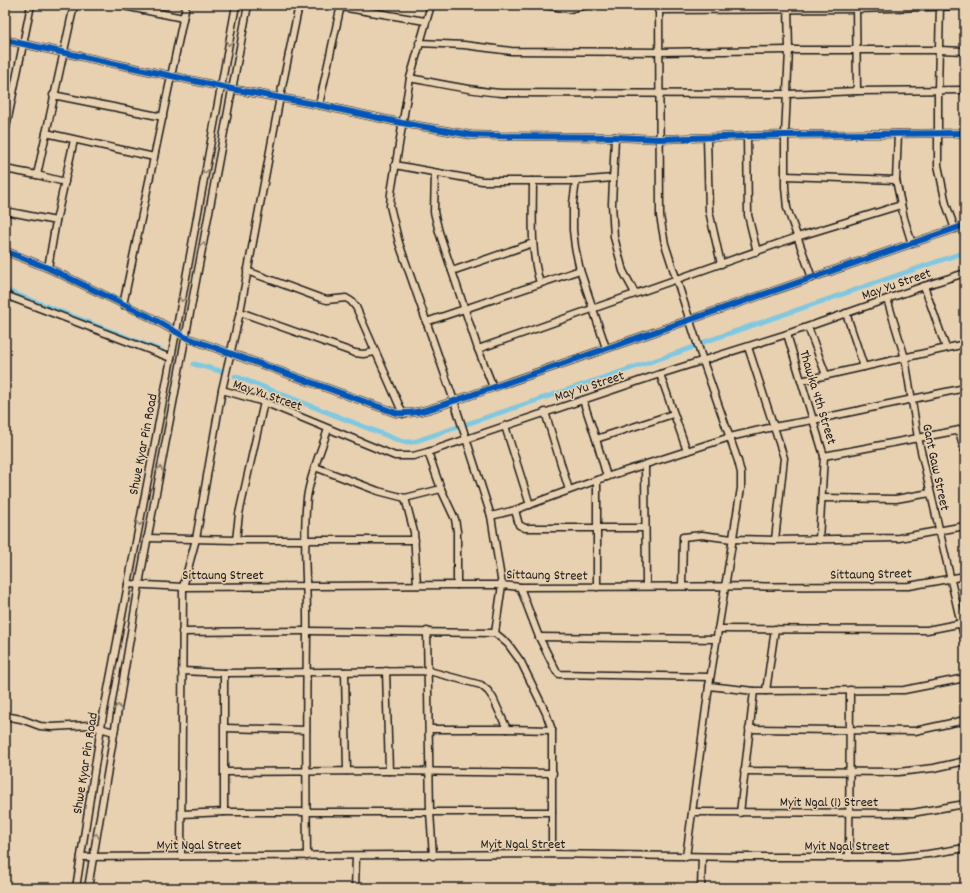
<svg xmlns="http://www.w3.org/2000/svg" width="970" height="893" font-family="Dekko,sans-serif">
<rect width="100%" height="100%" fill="#e8d1b1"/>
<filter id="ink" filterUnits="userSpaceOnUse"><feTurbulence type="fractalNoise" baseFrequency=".025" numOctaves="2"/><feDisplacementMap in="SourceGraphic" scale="8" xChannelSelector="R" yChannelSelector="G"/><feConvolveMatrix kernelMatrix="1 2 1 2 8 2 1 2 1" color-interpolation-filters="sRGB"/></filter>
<g filter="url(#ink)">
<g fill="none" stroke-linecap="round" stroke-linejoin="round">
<g stroke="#80c8e1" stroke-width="5">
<polyline points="5,290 162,351"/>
<polyline points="704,342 965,252"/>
<polyline points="194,364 224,372"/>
<polyline points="235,376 403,442 413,442 694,347"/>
</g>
<g stroke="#1c1c1c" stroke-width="9">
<g id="minor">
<polyline points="119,5 183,18"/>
<polyline points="431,5 410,78 391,193 390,206 399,243 454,401 491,516 502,585 495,633"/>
<polyline points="544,5 569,9 587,5"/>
<polyline points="659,5 660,216 665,244 703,361 738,461 741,473 741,488 709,686 686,857"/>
<polyline points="940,5 938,90 938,165 946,204 955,229"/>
<polyline points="341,7 425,21"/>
<polyline points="788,7 789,50 785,135 785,187 787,208 812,278"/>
<polyline points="856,7 857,91"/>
<polyline points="658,10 856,9 965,6"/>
<polyline points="5,40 232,89 319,105 402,123 471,135 500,136 615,137 659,139 785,135 965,133"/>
<polyline points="419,43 464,45 511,51 659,52 789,50 939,50 965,51"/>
<path d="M410,78C441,84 471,91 502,93L788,94L857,91L965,90"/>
<polyline points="53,95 163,117"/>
<polyline points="319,105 341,5"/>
<polyline points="5,133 31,5"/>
<polyline points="46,133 154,157"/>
<polyline points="898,134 896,180 904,218 912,244"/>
<polyline points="747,136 748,215 757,252"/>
<polyline points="615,137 612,204 614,237 623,271 635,293"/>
<polyline points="707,138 709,211 721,264"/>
<polyline points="395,165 482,181 576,181 613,178"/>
<polyline points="5,169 37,175 65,182"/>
<polyline points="435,173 434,212 439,232 478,349 493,387"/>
<polyline points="37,175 74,5"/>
<polyline points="786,176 896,180"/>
<path d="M533,181C533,216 530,250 540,283"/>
<polyline points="576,181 573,203 573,230 575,247 580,270 606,348"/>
<polyline points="5,211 56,221"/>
<path d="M5,251L48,268L150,317L185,337L396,413C417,415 435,407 454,401L965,225"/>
<polyline points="48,268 56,221 74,140"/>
<polyline points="247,271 320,298 327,300 346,298 351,301 356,307 403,414"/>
<polyline points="452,271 533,243"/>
<polyline points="924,286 946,348"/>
<polyline points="5,295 171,358"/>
<polyline points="887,299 905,358 918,438 965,641"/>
<polyline points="123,305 186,5"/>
<polyline points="240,312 355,353 363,354 375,352"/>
<polyline points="846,313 864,367"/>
<polyline points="426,322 580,270"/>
<polyline points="808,327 826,375"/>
<polyline points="787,334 824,456 819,540"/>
<polyline points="748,347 784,458 775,540"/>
<polyline points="478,349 797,237 901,205"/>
<polyline points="660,374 687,451"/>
<polyline points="801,381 965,344"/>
<polyline points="222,390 264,402 395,456 413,456 428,452 660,374 787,334 924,286 965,273"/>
<polyline points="583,400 596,439 607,477"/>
<polyline points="545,412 569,490"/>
<polyline points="505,426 530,505"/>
<polyline points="959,430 965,455"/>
<polyline points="596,439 673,414"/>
<polyline points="428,452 441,489 455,519 457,531 457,585"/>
<polyline points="824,456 965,429"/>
<polyline points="645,466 646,586"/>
<polyline points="315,467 378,491 405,498 441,489"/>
<polyline points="405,498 414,532 417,585"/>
<polyline points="822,498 896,499 930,493"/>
<polyline points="515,510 519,525 525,528 645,528"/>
<polyline points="491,516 515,510 597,480 730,437 773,427 813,420 965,388"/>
<polyline points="147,538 236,540 415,540"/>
<polyline points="236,540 239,514 264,402"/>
<polyline points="128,584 183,587 457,585 502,585 520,587 909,586 965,576"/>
<polyline points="682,586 683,537 702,535 732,539 775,540 899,538 965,526"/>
<polyline points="520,587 539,637 556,671 559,674 710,677"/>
<polyline points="597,587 597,480"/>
<polyline points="718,629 927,630 963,623"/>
<polyline points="427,631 430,812 433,856"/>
<polyline points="182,632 307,631 495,633 508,644 521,662 546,713 552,730 552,854"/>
<polyline points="539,637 716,639"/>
<polyline points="182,671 224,673 429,671 481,685 488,691 493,698 507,729"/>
<polyline points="386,671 389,771"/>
<polyline points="345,672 347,771"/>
<polyline points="224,673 224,812"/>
<polyline points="709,686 754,691 904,690 965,678"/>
<polyline points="766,691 775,629"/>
<polyline points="5,716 21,719 40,726 52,727 89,725 114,732"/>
<polyline points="225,728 306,730"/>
<polyline points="430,729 507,729 552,730"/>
<polyline points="749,729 915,731 965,720"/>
<polyline points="744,771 898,772 934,768 965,761"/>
<polyline points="225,772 389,771 553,773"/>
<polyline points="693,812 912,813 965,804"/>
<polyline points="740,813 754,691"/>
<polyline points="182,814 224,812 552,812"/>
<polyline points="181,856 183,587 196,539 222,390 240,312 280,97 299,5"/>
<path d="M307,856C306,782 306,707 307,632C308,588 302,542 307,498C310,475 321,451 328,429"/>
<polyline points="81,857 552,854 738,857 899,857 928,854 965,848"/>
<polyline points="849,857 850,690"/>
<polyline points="76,888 102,721 176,332 236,5"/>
<polyline points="88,888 141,573 248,5"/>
<polyline points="355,888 356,856"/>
<polyline points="701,888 702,857"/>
</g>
</g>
<use href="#minor" stroke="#e8d1b1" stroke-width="6"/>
<g stroke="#e8d1b1" stroke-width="8">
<g id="cycleway">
<polyline points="5,40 232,89 319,105 402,123 471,135 500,136 615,137 659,139 785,135 965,133"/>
<path d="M5,251L48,268L150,317L185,337L396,413C417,415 435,407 454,401L965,225"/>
</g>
</g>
<use href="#cycleway" stroke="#0057b8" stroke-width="6"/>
</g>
<defs><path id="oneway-chevron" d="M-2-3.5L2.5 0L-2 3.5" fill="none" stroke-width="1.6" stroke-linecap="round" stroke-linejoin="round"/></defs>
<g stroke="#8c806e">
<use href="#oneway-chevron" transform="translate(229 43) rotate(101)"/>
<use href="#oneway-chevron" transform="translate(205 171) rotate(101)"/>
<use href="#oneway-chevron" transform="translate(203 245) rotate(-79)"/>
<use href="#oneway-chevron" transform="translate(182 299) rotate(99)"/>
<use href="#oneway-chevron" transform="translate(160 469) rotate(-79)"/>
<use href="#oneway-chevron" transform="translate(140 523) rotate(101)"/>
<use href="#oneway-chevron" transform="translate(118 707) rotate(-80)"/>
<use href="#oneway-chevron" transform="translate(96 836) rotate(-81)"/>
</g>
</g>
<g text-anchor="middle" stroke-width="3" stroke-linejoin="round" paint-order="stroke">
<g font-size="14" fill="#1c1c1c" stroke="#e8d1b1">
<text transform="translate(896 283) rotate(-19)" y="5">May Yu Street</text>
<text transform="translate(589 385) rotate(-18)" y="5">May Yu Street</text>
<text transform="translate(268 394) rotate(19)" y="5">May Yu Street</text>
<text transform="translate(819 397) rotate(73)" y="5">Thawka 4th Street</text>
<text transform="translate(142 444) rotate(-79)" y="5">Shwe Kyar Pin Road</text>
<text transform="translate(937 467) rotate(78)" y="5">Gant Gaw Street</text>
<text transform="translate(871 573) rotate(-1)" y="5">Sittaung Street</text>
<text x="223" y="579">Sittaung Street</text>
<text transform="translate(547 574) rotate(1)" y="5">Sittaung Street</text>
<text transform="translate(84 763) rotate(-81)" y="5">Shwe Kyar Pin Road</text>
<text x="829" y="806">Myit Ngal (1) Street</text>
<text x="523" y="848">Myit Ngal Street</text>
<text x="199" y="849">Myit Ngal Street</text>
<text x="847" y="850">Myit Ngal Street</text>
</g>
</g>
<rect width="970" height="893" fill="none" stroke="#e8d1b1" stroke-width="20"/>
<rect x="10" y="10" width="950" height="873" fill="none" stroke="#1c1c1c" stroke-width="1.5" filter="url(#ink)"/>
</svg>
